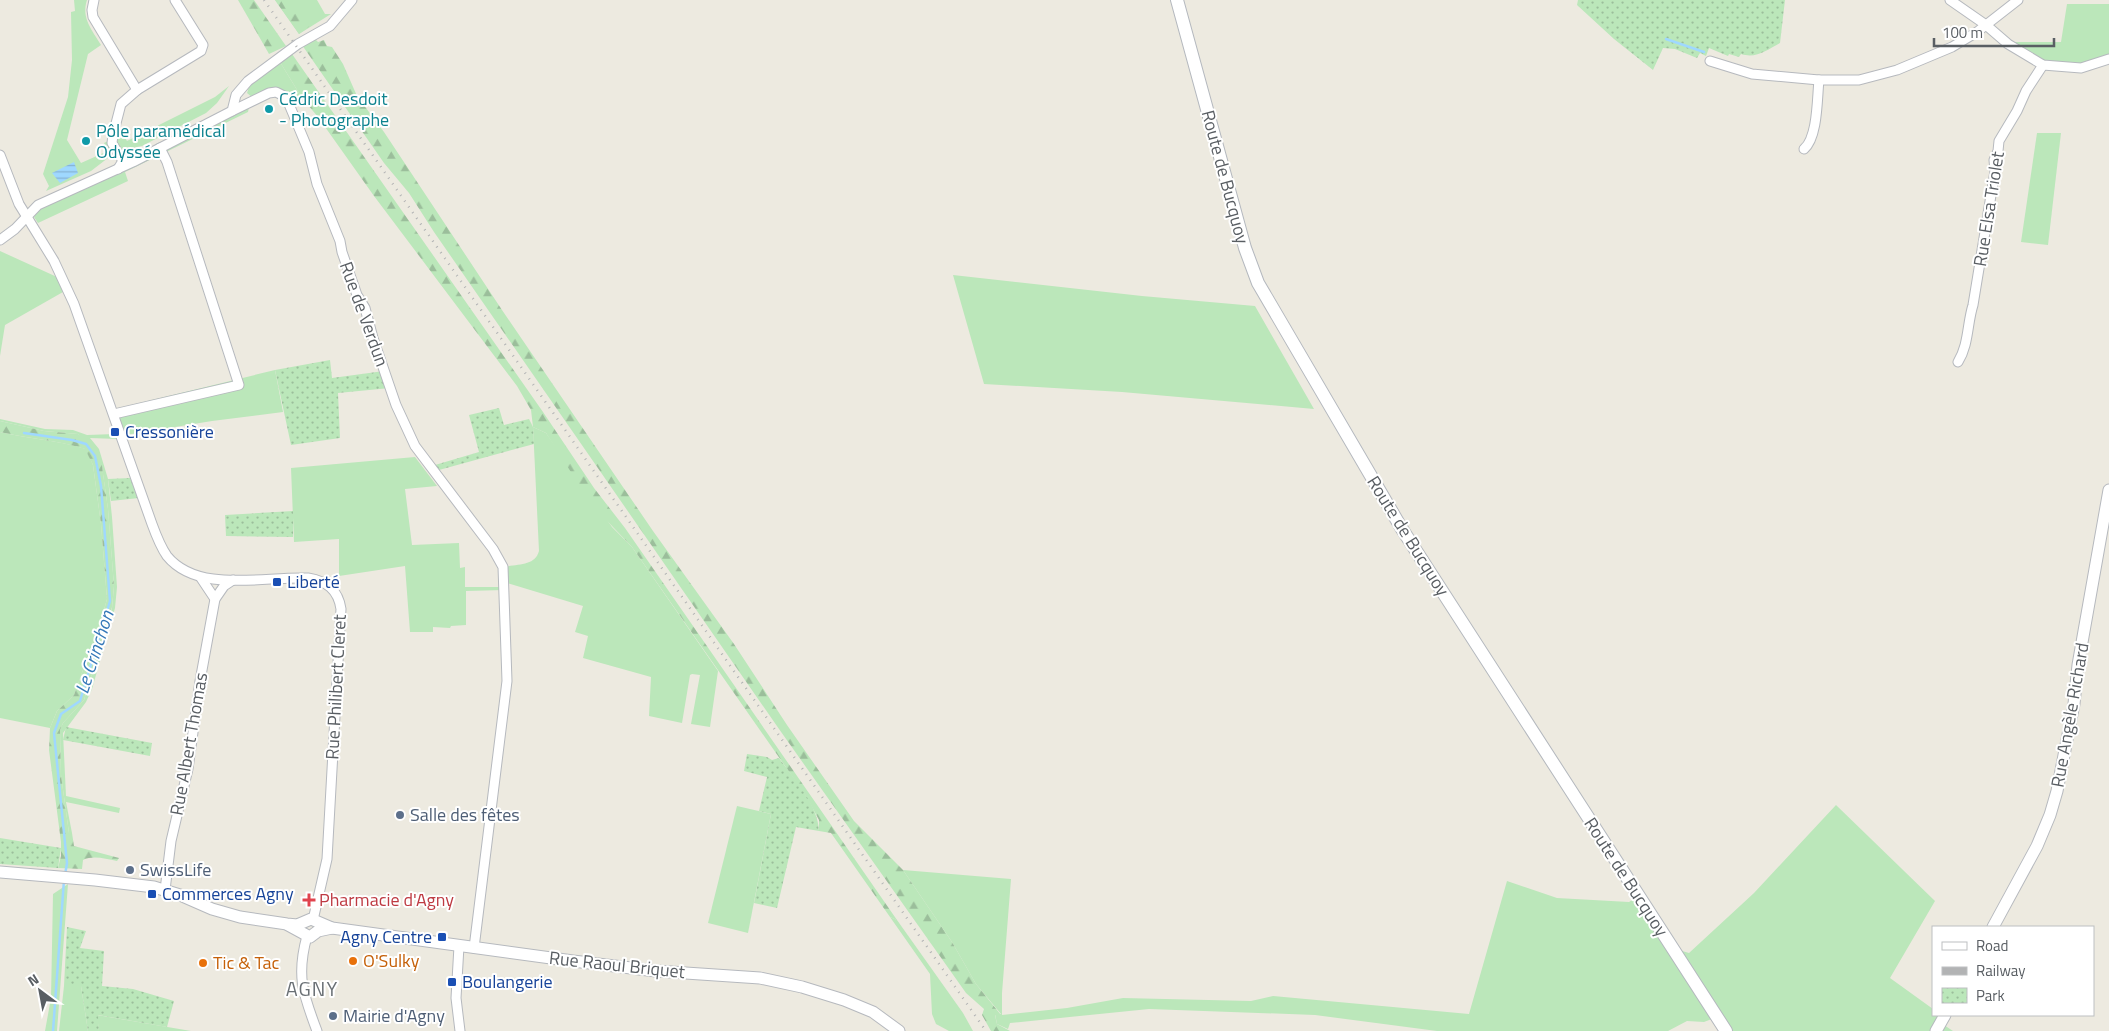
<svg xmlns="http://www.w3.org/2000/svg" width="2109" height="1031" font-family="'Titillium Web',sans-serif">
<defs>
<pattern id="forest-firs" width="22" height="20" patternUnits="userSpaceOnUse" patternTransform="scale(1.25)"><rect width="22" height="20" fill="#bbe7ba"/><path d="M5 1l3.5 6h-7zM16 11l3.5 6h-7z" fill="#9bbe9b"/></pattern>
<pattern id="park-dots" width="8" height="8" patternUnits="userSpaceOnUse" patternTransform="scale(1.25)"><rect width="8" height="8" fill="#bbe7ba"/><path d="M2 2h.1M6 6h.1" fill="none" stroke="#9bbe9b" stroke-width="1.8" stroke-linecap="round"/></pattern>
<pattern id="water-rules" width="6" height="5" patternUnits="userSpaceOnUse" patternTransform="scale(1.25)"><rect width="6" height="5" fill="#9fd8ff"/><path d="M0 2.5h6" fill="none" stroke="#85b2d2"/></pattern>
</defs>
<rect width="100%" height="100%" fill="#edeae0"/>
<g fill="#bbe7ba">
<path d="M74,0H87C81,18 92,30 101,45L88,54L67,140L81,163L108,151L104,143L108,141L118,126L127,141L215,97L229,86L217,103L206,113L142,146L117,151L91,171L46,191L49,186L43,174L68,97L72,60L71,12L75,11Z"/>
<polygon points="275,0 317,0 325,14 331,14 299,34"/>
<polygon points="2067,4 2109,4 2109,59 2094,65 2053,67 2013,48 2015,42 2061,42"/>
<path d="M280,62L302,98L291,100C285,81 265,92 253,98L247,93L250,84Z"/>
<polygon points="249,107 248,112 125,172 128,181 38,223 34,217 38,210 61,198"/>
<polygon points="2037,133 2061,133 2048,245 2021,242"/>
<polygon points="0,251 57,277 63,292 5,325 0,356"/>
<polygon points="953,275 1142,296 1255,306 1314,409 1122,392 984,384"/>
<polygon points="275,370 283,412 212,421 126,435 117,414 119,408"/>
<polygon points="0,419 45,429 73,430 87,435 115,434 118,439 90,438 99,449 108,479 112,517 117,587 115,608 92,689 86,702 63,733 66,796 120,808 119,813 66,802 72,833 69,833 61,775 60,730 63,723 84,700 112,608 114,586 108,509 102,467 78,434 44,431 0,421"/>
<path d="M533,427L546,433L612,527L632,547L718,671L710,727L691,724L700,675L692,674L690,675L682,723L649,716L651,677L583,658L588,636L575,632L583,606L504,582L503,567C518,564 535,566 539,551Z"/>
<path d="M0,432C28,439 58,440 86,449L93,465L101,524L107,599L102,617L74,695L57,711L50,728L0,718Z"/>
<polygon points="415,457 437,486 405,489 412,545 459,543 460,568 465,567 465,587 504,587 504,590 466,591 466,625 451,626 450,628 433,627 433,632 410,632 405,566 339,576 339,539 294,542 291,468"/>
<polygon points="1836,805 1935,901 1890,978 1933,1009 1933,1015 1943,1015 1941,1023 1953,1031 1726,1031 1717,1017 1704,1022 1687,1021 1668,1031 1437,1031 1315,1015 1149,1009 1010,1023 1008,1029 997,1024 995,1014 1001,1014 976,984 952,942 903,870 1011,879 1002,993 1002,1015 1067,1008 1123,998 1251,1001 1273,996 1469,1014 1507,881 1557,898 1629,902 1639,896 1672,948 1689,953 1754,893"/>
<polygon points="737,806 771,814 748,933 708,923"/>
<polygon points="68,884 57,1031 45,1031 51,998 53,894"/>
<polygon points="890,917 897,920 963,1013 973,1031 949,1031 936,1024 932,1014 930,974"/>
<polygon points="64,986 81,986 88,1031 59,1031"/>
<polygon points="97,1015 191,1031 99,1031"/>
</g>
<g fill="url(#forest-firs)">
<polygon points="238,0 254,0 286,46 269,54"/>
<polygon points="275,0 292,0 310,26 299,34"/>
<polygon points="314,38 318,42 324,40 327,46 332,47 343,64 357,96 384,132 502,310 653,531 734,644 787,725 854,821 903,870 952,942 976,984 1001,1015 995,1015 997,1024 1010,1031 991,1031 982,1015 984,1009 966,993 779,729 434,232 409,193 384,163 302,45"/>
<polygon points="292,54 543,412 594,488 625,528 897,920 890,917 831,833 819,831 819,820 806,796 632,547 592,505 546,433 533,427 531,410 517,386 374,196 318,117 302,98 280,62"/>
<path d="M0,421L44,431L78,434L95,450L102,466L108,509L114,586L112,607L84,700L63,723L60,730L61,775L69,833H72L74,846L119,858L117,861C105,859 94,855 83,860L82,869L58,868L61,856V842L49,750L50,728L57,711L74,695L102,617L107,599L101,524L93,465L85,449C58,440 28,439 0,432Z"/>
</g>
<g fill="url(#park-dots)">
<path d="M1578,0H1785L1780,43C1767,50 1756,59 1741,54L1739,57L1729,54L1728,56L1709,48L1706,56L1700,53L1697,58L1675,49L1663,48L1653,70L1614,39L1577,5Z"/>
<polygon points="330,360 332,378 384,371 390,388 338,393 340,438 291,445 275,370"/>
<polygon points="499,408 504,425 529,419 533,427 534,444 439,470 435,465 479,452 469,415"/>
<polygon points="130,478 139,498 111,501 108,479"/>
<polygon points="293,511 293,537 226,536 225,515"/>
<polygon points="66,727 152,743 150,756 63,740"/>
<path d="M747,754L767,757L772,760L779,758C794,779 818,805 819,831L796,827L777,908L754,903L771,814L759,811L767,777L744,771Z"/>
<polygon points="0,838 61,848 58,868 0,864"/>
<polygon points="67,927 86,931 80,948 104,951 102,986 133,989 174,1001 167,1027 98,1015 99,1031 88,1031 81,986 64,986"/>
</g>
<polygon fill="url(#water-rules)" points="74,162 78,173 60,183 52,173"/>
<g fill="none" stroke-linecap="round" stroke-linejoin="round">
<g stroke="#9fd8ff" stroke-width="2.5">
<polyline points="1666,39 1704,52"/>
<polyline points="24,433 72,440 86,444 95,456 101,486 110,601 80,701 61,714 54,733 67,863 65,875"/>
<polyline points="53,1031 64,880"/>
</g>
<g stroke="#b6b9be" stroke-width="11">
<g id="minor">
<polyline points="94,0 92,10 93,17 137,90 121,104 113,135 112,143 123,161 118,169"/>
<polyline points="1950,0 1986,25 2008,44 2043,65 2081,68 2109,59"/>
<polyline points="1710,61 1752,74 1819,80 1859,80 1897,70 1952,47 1977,32 2018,0"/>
<polyline points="137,90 201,51 203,45 175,0"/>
<polyline points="232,111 269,93 276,92 286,97 309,152 317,184 340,241 342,252 357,295 365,308 373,338 396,405 415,446 493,549 503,567 507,681 474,948"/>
<path d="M1804,149C1818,137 1817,98 1819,80"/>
<path d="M0,155L19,204L54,261L74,304L152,524C156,535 160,546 167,556C198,594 264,576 308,578C326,581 338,589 341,609L327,859L313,920"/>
<polyline points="0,240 15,229 38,205 133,162 232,111 236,95 248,81 298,44 330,26 352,0"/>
<path d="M1958,362C1969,344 1967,324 1973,305L1995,171L1994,160L1998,151L1999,141L2017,111L2026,91L2043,65"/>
<polyline points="114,414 239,385 167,162 160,148"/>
<polyline points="201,578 215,599"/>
<polyline points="165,890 171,841 188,769 200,681 215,599 224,586 233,580"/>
<path d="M307,936C296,976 303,994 317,1031"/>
<polyline points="459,946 456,998 460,1031"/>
</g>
</g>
<g stroke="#b6b9be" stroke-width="13">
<g id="tertiary">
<polyline points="0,872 95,880 154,887 180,895 212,909 240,917 287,924 297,925 311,919 332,928 573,961 656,971 760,978 802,987 844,1000 873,1012 899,1031"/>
<polyline points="288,925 310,937 318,931 332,928"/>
<polyline points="1993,927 2037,846 2050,815 2057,791 2074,704 2078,665 2109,490"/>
<polyline points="1936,1031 1945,1015"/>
</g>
</g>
<g stroke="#b4b8be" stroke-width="14">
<polyline id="secondary" points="1177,0 1245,248 1258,283 1402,529 1726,1031"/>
</g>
<use href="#minor" stroke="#fff" stroke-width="9"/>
<use href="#tertiary" stroke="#fff" stroke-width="11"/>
<use href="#secondary" stroke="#fff" stroke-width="12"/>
<polyline stroke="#b2b3b4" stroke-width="2.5" stroke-dasharray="1 6" stroke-linecap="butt" points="264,0 986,1031"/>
</g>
<g fill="#0f9aa8" stroke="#fff" stroke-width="2">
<circle cx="269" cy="109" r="5"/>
<circle cx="86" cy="141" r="5"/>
</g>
<g fill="#1a4fb4" stroke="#fff" stroke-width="2">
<rect x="110" y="427" width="10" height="10" rx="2.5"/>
<rect x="272" y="577" width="10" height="10" rx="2.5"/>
<rect x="147" y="889" width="10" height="10" rx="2.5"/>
<rect x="437" y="932" width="10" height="10" rx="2.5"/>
<rect x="447" y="977" width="10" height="10" rx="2.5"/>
</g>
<g fill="#5c6f8a" stroke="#fff" stroke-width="2">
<circle cx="400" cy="815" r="5"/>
<circle cx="130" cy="870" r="5"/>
<circle cx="333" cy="1016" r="5"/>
</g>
<path fill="#e0444e" stroke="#fff" stroke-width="2" d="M306.5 892.5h5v5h5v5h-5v5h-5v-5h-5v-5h5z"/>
<g fill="#e8710a" stroke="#fff" stroke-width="2">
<circle cx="353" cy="961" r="5"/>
<circle cx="203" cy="963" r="5"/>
</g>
<g text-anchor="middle" stroke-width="4" stroke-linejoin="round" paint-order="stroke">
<g font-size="18" fill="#0d838f" stroke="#fff" text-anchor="start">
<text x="279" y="105">Cédric Desdoit<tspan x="279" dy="21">- Photographe</tspan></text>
<text x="96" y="137">Pôle paramédical<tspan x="96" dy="21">Odyssée</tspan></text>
</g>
<g font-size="18" fill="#595e63" stroke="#fff">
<text transform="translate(1225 177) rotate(75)" y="6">Route de Bucquoy</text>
<text transform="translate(1989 209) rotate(-81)" y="6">Rue Elsa Triolet</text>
<text transform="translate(364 314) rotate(70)" y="6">Rue de Verdun</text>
<text transform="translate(1408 536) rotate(58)" y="6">Route de Bucquoy</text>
<text transform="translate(336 687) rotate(-87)" y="6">Rue Philibert Cleret</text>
<text transform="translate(2070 715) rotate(-80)" y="6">Rue Angèle Richard</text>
<text transform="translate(189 744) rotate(-80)" y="6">Rue Albert Thomas</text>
<text transform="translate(1626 877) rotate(57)" y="6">Route de Bucquoy</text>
<text transform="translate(617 965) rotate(6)" y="6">Rue Raoul Briquet</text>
</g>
<g font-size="18" fill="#164399" stroke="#fff" text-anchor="start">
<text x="125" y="438">Cressonière</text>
<text x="287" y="588">Liberté</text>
<text x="162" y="900">Commerces Agny</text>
<text x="432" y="943" text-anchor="end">Agny Centre</text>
<text x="462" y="988">Boulangerie</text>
</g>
<g font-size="18" fill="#4e5e75" stroke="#fff" text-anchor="start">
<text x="410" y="821">Salle des fêtes</text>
<text x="140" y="876">SwissLife</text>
<text x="343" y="1022">Mairie d'Agny</text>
</g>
<g font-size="18" fill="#be3a42" stroke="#fff" text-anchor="start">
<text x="319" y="906">Pharmacie d'Agny</text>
</g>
<g font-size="18" fill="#c56008" stroke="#fff" text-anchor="start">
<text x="363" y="967">O'Sulky</text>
<text x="213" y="969">Tic &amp; Tac</text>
</g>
<g font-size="19" font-style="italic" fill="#3578b8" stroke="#fff">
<text transform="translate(94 652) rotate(-72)" y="7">Le Crinchon</text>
</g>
<g font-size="20" letter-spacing="1" fill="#6a7075" stroke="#fff">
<text x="312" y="996">AGNY</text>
</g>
</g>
<rect x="1932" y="926" width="162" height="90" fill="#ffffff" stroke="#bdbfc1"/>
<rect x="1942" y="942" width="25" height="8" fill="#ffffff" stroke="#bdbfc1"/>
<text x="1976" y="951" font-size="15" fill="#595e63">Road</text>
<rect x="1942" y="967" width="25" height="8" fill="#b2b3b4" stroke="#bdbfc1"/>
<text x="1976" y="976" font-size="15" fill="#595e63">Railway</text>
<rect x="1942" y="988" width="25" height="15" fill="url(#park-dots)" stroke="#bdbfc1"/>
<text x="1976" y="1001" font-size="15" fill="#595e63">Park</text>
<g transform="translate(40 991) rotate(328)" stroke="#ffffff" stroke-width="4" paint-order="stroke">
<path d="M0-4L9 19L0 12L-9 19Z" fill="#595e63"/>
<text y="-8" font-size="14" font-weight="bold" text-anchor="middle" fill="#595e63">N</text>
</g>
<path d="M1934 38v8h120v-8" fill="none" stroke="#595e63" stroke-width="2.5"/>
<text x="1942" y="38" font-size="15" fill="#595e63" stroke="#ffffff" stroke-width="4" paint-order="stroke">100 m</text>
</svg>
